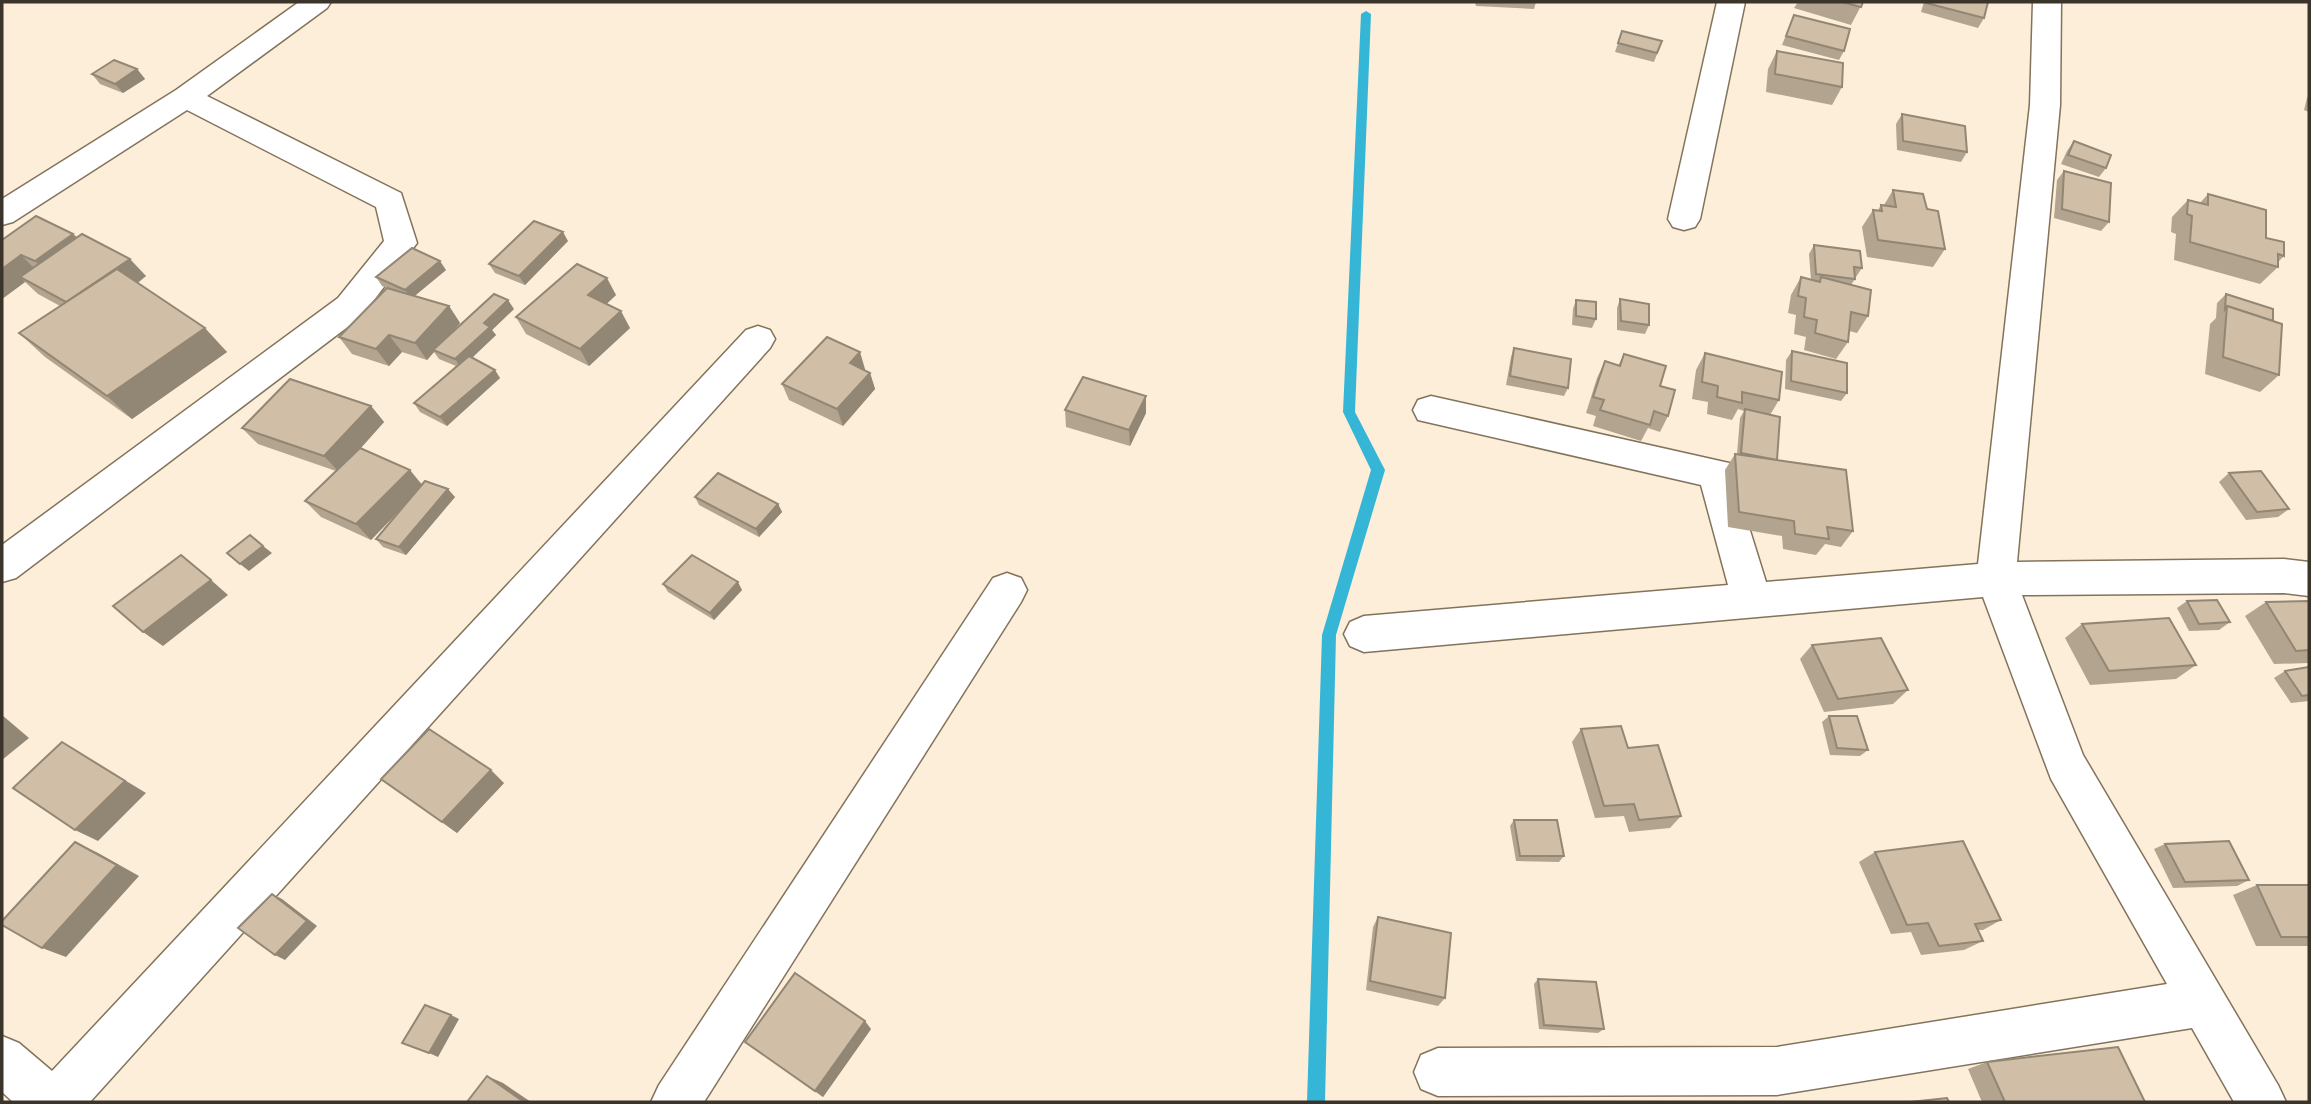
<svg xmlns="http://www.w3.org/2000/svg" width="2311" height="1104" font-family="'Titillium Web',sans-serif">
<rect width="100%" height="100%" fill="#fceed9"/>
<g fill="none" stroke-linecap="round" stroke-linejoin="round">
<polygon fill="#36b6d6" fill-rule="evenodd" points="1366,11 1371,14 1355,412 1385,470 1336,635 1325,1102 1307,1102 1322,635 1371,470 1343,412 1361,14"/>
<g stroke="#83735c" stroke-width="3">
<g id="minor">
<polygon points="299,2 331,2 327,8 207,96 401,193 417,243 362,316 16,578 2,582 2,545 338,298 384,241 376,207 187,110 13,222 2,225 2,199 176,90"/>
<polygon points="1717,2 1745,2 1700,219 1695,227 1684,230 1673,227 1668,219"/>
<polygon points="2033,2 2061,2 2060,105 2017,562 2284,559 2309,562 2309,596 2284,593 2022,595 2083,755 2278,1085 2286,1102 2234,1102 2192,1028 1777,1095 1438,1096 1421,1089 1414,1072 1421,1055 1438,1048 1777,1047 2167,984 2051,779 1983,597 1364,652 1350,646 1344,634 1350,622 1364,616 1728,585 1701,485 1418,420 1413,410 1418,400 1431,396 1729,463 1766,582 1978,564 2030,105"/>
<polygon points="758,326 770,330 775,339 770,348 90,1102 13,1102 2,1092 2,1036 19,1043 52,1071 746,330"/>
<polygon points="1007,573 1021,578 1027,590 1021,602 704,1102 651,1102 659,1085 993,578"/>
</g>
</g>
<use href="#minor" fill="#fff" fill-rule="evenodd"/>
</g>
<g fill="#b3a48f">
<polygon points="1475,2 1536,2 1534,9 1476,6"/>
<polygon points="1798,2 1863,2 1851,25 1794,8"/>
<polygon points="1924,2 1988,2 1984,18 1978,28 1921,12"/>
<polygon points="1794,15 1844,51 1839,60 1782,45"/>
<polygon points="1622,31 1662,41 1654,62 1615,52"/>
<polygon points="1777,51 1842,87 1832,105 1766,92 1768,69"/>
<polygon points="137,69 145,79 123,93 100,84 92,74"/>
<polygon points="2309,95 2309,112 2304,110 2307,98"/>
<polygon points="1902,114 1967,152 1961,162 1897,150 1896,124"/>
<polygon points="2074,141 2106,168 2099,177 2061,164 2067,151"/>
<polygon points="2064,171 2109,222 2101,231 2054,218 2057,180"/>
<polygon points="1893,190 1927,209 1945,249 1933,267 1867,257 1862,227 1873,210 1878,210 1881,205 1884,205"/>
<polygon points="2208,194 2266,238 2284,256 2278,262 2278,267 2260,284 2174,260 2176,234 2171,232 2172,217 2188,200 2200,203"/>
<polygon points="73,234 77,237 146,276 138,283 227,352 132,419 45,357 19,333 60,306 38,294 25,282 2,299 2,240"/>
<polygon points="568,241 525,285 495,273 489,264"/>
<polygon points="1814,245 1862,268 1856,277 1855,277 1855,279 1851,285 1868,316 1857,333 1849,331 1848,342 1836,359 1804,350 1806,337 1794,334 1796,315 1788,313 1791,295 1801,277 1811,280 1809,254"/>
<polygon points="446,270 414,296 449,306 460,323 450,335 514,309 492,330 496,335 472,358 500,378 447,426 420,412 414,403 456,366 439,359 434,352 427,360 402,352 389,366 352,354 339,337 390,289 382,286 376,277"/>
<polygon points="2226,294 2273,321 2279,375 2260,392 2205,374 2210,324 2216,318 2217,303"/>
<polygon points="616,295 606,304 630,328 589,366 526,334 516,317"/>
<polygon points="1620,299 1649,325 1645,334 1617,330 1617,308"/>
<polygon points="1576,300 1596,319 1592,328 1572,325 1573,309"/>
<polygon points="1514,348 1568,388 1564,396 1506,385 1511,357"/>
<polygon points="1792,351 1847,393 1841,401 1785,389 1786,360"/>
<polygon points="1705,353 1779,400 1770,415 1777,460 1853,531 1841,547 1825,544 1816,555 1783,549 1782,536 1728,527 1725,470 1735,454 1737,454 1740,418 1744,411 1738,409 1732,420 1707,414 1708,402 1692,399 1696,370"/>
<polygon points="1624,354 1660,386 1668,416 1660,432 1648,428 1641,441 1593,426 1596,416 1586,413 1597,378 1605,361 1618,366"/>
<polygon points="865,369 864,370 870,373 875,389 843,426 789,400 782,384"/>
<polygon points="371,406 384,422 361,448 422,484 455,497 406,555 383,547 376,539 405,505 371,540 321,517 305,501 336,471 258,444 242,428"/>
<polygon points="1065,410 1146,413 1130,446 1066,427"/>
<polygon points="2229,473 2289,509 2278,517 2246,520 2219,482"/>
<polygon points="695,497 778,504 782,512 759,537 699,505"/>
<polygon points="663,584 742,590 714,620 668,592"/>
<polygon points="2187,601 2230,622 2219,630 2189,631 2177,608"/>
<polygon points="2309,601 2309,663 2274,664 2245,616 2266,602"/>
<polygon points="2082,624 2196,665 2176,679 2090,685 2065,638"/>
<polygon points="1812,645 1908,690 1893,704 1824,712 1800,659"/>
<polygon points="2309,667 2309,701 2291,703 2274,678 2285,671"/>
<polygon points="1829,716 1868,750 1860,756 1830,755 1822,722"/>
<polygon points="1581,729 1628,748 1681,816 1670,828 1629,832 1624,816 1595,818 1572,742"/>
<polygon points="381,779 504,783 457,833"/>
<polygon points="1514,820 1564,856 1559,862 1516,861 1510,826"/>
<polygon points="2165,844 2249,880 2237,886 2173,888 2154,849"/>
<polygon points="1875,852 2001,920 1983,930 1978,930 1983,941 1964,950 1921,955 1911,932 1891,934 1859,862"/>
<polygon points="2257,885 2309,885 2309,946 2256,946 2233,895"/>
<polygon points="1378,917 1445,998 1438,1006 1366,990 1373,927"/>
<polygon points="1538,979 1604,1029 1598,1033 1539,1029 1534,984"/>
<polygon points="871,1029 823,1097 745,1042"/>
<polygon points="1987,1062 2145,1102 1982,1102 1968,1069"/>
</g>
<g fill="#928674">
<polygon points="137,69 145,79 123,93 115,84"/>
<polygon points="563,232 568,241 525,285 519,276"/>
<polygon points="73,234 90,251 52,279 35,261"/>
<polygon points="21,255 39,273 20,277 25,282 2,299 2,269"/>
<polygon points="130,259 146,276 86,321 68,303"/>
<polygon points="440,261 446,270 411,299 405,290"/>
<polygon points="607,278 616,295 597,313 588,295"/>
<polygon points="508,300 514,309 492,330 496,335 461,368 455,359 484,323"/>
<polygon points="449,306 460,323 435,351 433,350 434,352 427,360 415,343"/>
<polygon points="621,311 630,328 589,366 580,349"/>
<polygon points="205,328 227,352 132,419 107,396"/>
<polygon points="389,335 402,352 389,366 376,349"/>
<polygon points="860,352 865,369 855,380 850,363"/>
<polygon points="495,370 500,378 447,426 440,417"/>
<polygon points="870,373 875,389 843,426 837,409"/>
<polygon points="1146,396 1146,413 1130,446 1129,430"/>
<polygon points="371,406 384,422 339,472 324,456"/>
<polygon points="410,470 423,486 371,540 356,524"/>
<polygon points="448,489 455,497 406,555 399,547"/>
<polygon points="778,504 782,512 759,537 756,529"/>
<polygon points="263,546 272,553 249,571 240,564"/>
<polygon points="211,580 228,595 163,646 143,632"/>
<polygon points="738,582 742,590 714,620 710,613"/>
<polygon points="2,715 29,738 2,760"/>
<polygon points="62,742 146,793 98,841 75,830"/>
<polygon points="491,770 504,783 457,833 442,822"/>
<polygon points="75,842 98,853 139,876 66,957 42,948"/>
<polygon points="272,894 282,899 317,926 285,960 275,955"/>
<polygon points="451,1015 459,1019 438,1057 429,1053"/>
<polygon points="865,1021 871,1029 823,1097 815,1091"/>
<polygon points="487,1076 503,1083 531,1102 524,1102"/>
</g>
<g fill="#d0bfa6" stroke="#928674" stroke-width="2">
<polygon points="1842,2 1863,2 1861,7"/>
<polygon points="1927,2 1988,2 1984,18 1926,3"/>
<polygon points="1794,15 1850,29 1844,51 1786,36"/>
<polygon points="1622,31 1662,41 1657,53 1618,43"/>
<polygon points="1777,51 1843,63 1842,87 1775,74"/>
<polygon points="114,60 137,69 115,84 92,74"/>
<polygon points="1902,114 1965,126 1967,152 1903,141"/>
<polygon points="2074,141 2111,155 2106,168 2068,155"/>
<polygon points="2064,171 2111,183 2109,222 2062,209"/>
<polygon points="1893,190 1923,194 1927,209 1938,211 1945,249 1878,240 1873,210 1882,211 1881,205 1896,207"/>
<polygon points="2208,194 2266,210 2266,238 2284,242 2284,256 2278,254 2278,267 2190,242 2192,216 2187,214 2188,200 2208,205"/>
<polygon points="36,216 73,234 35,261 21,255 2,269 2,240"/>
<polygon points="534,221 563,232 519,276 489,264"/>
<polygon points="82,234 130,259 66,302 20,277"/>
<polygon points="1814,245 1860,251 1862,268 1854,267 1855,279 1816,274"/>
<polygon points="412,248 440,261 405,290 376,277"/>
<polygon points="577,264 607,278 588,295 621,311 580,349 516,317"/>
<polygon points="117,269 205,328 107,396 19,333"/>
<polygon points="1801,277 1820,282 1821,277 1871,290 1868,316 1851,312 1848,342 1815,333 1817,320 1804,317 1806,298 1798,296"/>
<polygon points="387,288 449,306 415,343 389,335 376,349 339,337"/>
<polygon points="494,294 508,300 484,323 490,327 455,359 433,350"/>
<polygon points="2226,294 2273,309 2273,321 2227,306 2225,309"/>
<polygon points="1620,299 1649,304 1649,325 1621,321"/>
<polygon points="1576,300 1596,302 1596,319 1576,316"/>
<polygon points="2227,306 2282,324 2279,375 2223,357"/>
<polygon points="827,337 860,352 850,363 870,373 837,409 782,384"/>
<polygon points="1514,348 1571,359 1568,388 1510,376"/>
<polygon points="1792,351 1847,363 1847,393 1791,381"/>
<polygon points="1705,353 1782,372 1779,400 1742,392 1742,403 1717,397 1718,386 1702,382"/>
<polygon points="1624,354 1666,366 1660,386 1675,390 1668,416 1654,411 1650,425 1600,410 1604,400 1593,397 1605,361 1620,366"/>
<polygon points="469,356 495,370 440,417 414,403"/>
<polygon points="1083,377 1146,396 1129,430 1065,410"/>
<polygon points="290,379 371,406 324,456 242,428"/>
<polygon points="1745,409 1780,417 1777,460 1741,453"/>
<polygon points="360,448 410,470 356,524 305,501"/>
<polygon points="1735,454 1846,470 1853,531 1827,527 1829,539 1795,534 1794,521 1739,512"/>
<polygon points="2261,471 2289,509 2257,512 2229,473"/>
<polygon points="718,473 778,504 756,529 695,497"/>
<polygon points="425,481 448,489 399,547 376,539"/>
<polygon points="250,535 263,546 240,564 227,553"/>
<polygon points="181,555 211,580 143,632 113,606"/>
<polygon points="692,555 738,582 710,613 663,584"/>
<polygon points="2217,600 2230,622 2199,624 2187,601"/>
<polygon points="2309,601 2309,650 2296,651 2266,602"/>
<polygon points="2169,618 2196,665 2109,671 2082,624"/>
<polygon points="1881,638 1908,690 1838,699 1812,645"/>
<polygon points="2309,667 2309,695 2302,696 2285,671"/>
<polygon points="1829,716 1857,716 1868,750 1837,748"/>
<polygon points="1621,726 1628,748 1658,745 1681,816 1639,820 1634,804 1604,806 1581,729"/>
<polygon points="429,729 491,770 442,822 381,779"/>
<polygon points="62,742 125,781 75,830 13,788"/>
<polygon points="1514,820 1557,820 1564,856 1520,856"/>
<polygon points="1963,841 2001,920 1975,924 1983,941 1939,946 1928,923 1907,925 1875,852"/>
<polygon points="2229,841 2249,880 2185,882 2165,844"/>
<polygon points="75,842 117,865 42,948 2,925 2,921"/>
<polygon points="2257,885 2309,885 2309,937 2281,937"/>
<polygon points="272,894 307,921 275,955 238,928"/>
<polygon points="1378,917 1451,933 1445,998 1370,981"/>
<polygon points="795,973 865,1021 815,1091 745,1042"/>
<polygon points="1538,979 1596,982 1604,1029 1544,1025"/>
<polygon points="425,1005 451,1015 429,1053 402,1043"/>
<polygon points="2118,1047 2145,1102 2005,1102 1987,1062"/>
<polygon points="487,1076 524,1102 467,1102"/>
<polygon points="1947,1098 1949,1102 1910,1102"/>
</g>
<rect width="2311" height="1104" fill="none" stroke="#3b342a" stroke-width="7"/>
</svg>
